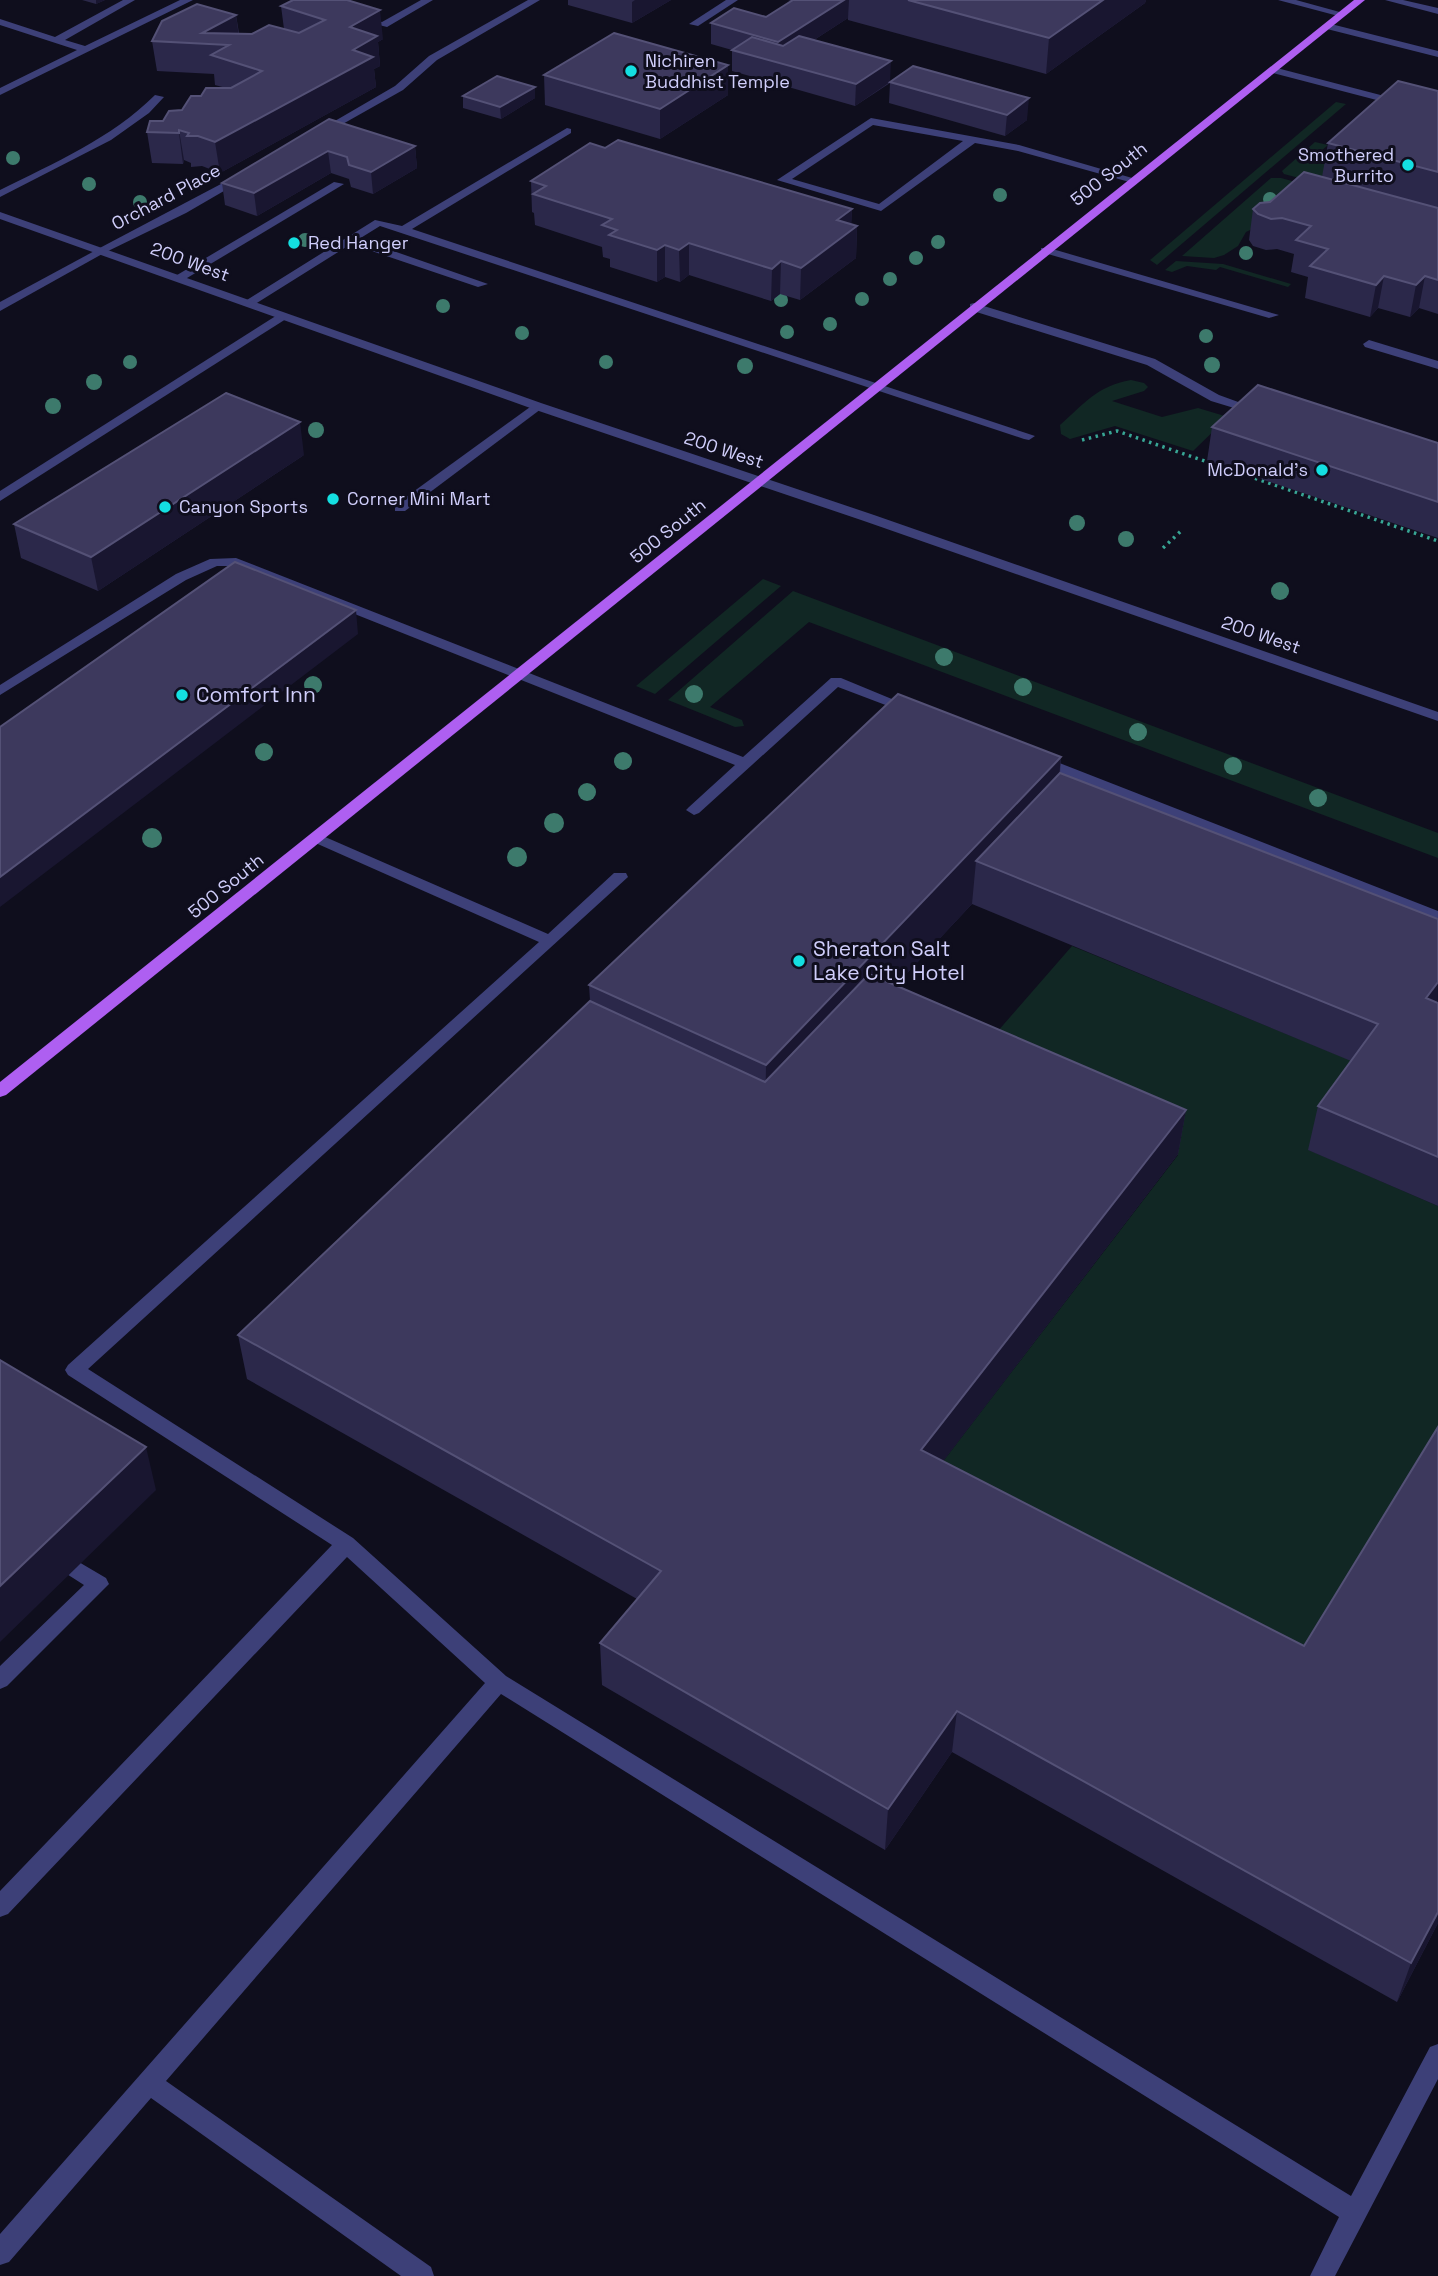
<svg xmlns="http://www.w3.org/2000/svg" width="1438" height="2276" font-family="'Space Grotesk',sans-serif">
<rect width="100%" height="100%" fill="#0f0e1d"/>
<g fill="#112724">
<polygon points="1336,102 1346,104 1157,265 1150,260"/>
<polygon points="1315,142 1328,145 1312,159 1338,167 1355,193 1284,174 1282,171"/>
<polygon points="1271,178 1281,178 1419,216 1275,218 1246,232 1238,246 1224,255 1214,258 1182,256"/>
<polygon points="1176,261 1223,264 1291,284 1288,287 1220,267 1216,270 1187,266 1172,272 1165,270"/>
<path d="M1131,380L1144,383L1148,387L1144,391L1112,401L1162,417L1198,408L1228,417L1193,451L1115,426L1070,439L1061,434L1060,425C1085,403 1097,386 1131,380Z"/>
<polygon points="763,579 781,586 655,694 636,686"/>
<polygon points="793,591 1438,833 1438,858 809,622 710,707 742,720 744,726 735,727 668,700"/>
<polygon points="1072,946 1367,1067 1309,1150 1438,1206 1438,1449 1292,1688 918,1494 1178,1155 970,1063"/>
</g>
<g fill="none" stroke-linecap="round" stroke-linejoin="round">
<g stroke="#38a695" stroke-width="3.5" stroke-dasharray="2.5 4.5" stroke-linecap="butt">
<polyline points="1082,440 1117,431 1438,541"/>
<polyline points="1163,548 1181,531"/>
</g>
<g fill="#3d4078" fill-rule="evenodd">
<polygon points="123,0 135,0 65,40 85,46 180,0 193,0 0,95 0,88 77,50 0,25 0,19 55,37"/>
<polygon points="421,0 433,0 387,27 355,19 360,16 382,22"/>
<polygon points="726,0 738,0 698,26 689,24"/>
<polygon points="1278,0 1296,0 1347,14 1342,17"/>
<polygon points="1385,0 1403,0 1438,8 1438,14"/>
<polygon points="1327,23 1438,51 1438,57 1323,28 1322,26"/>
<polygon points="1273,67 1438,110 1438,116 1269,72 1268,70"/>
<path d="M155,95L164,97L149,113L111,140L0,197V190C54,163 112,138 155,95Z"/>
<path d="M871,118L1019,145L1139,180L1133,183L1018,151L975,143L881,211L777,180ZM873,125L963,141L879,204L792,179Z"/>
<polygon points="567,128 571,129 571,133 412,229 1035,436 1029,440 1024,439 380,226 359,239 488,284 478,287 351,244 252,306 242,303 375,220 402,226"/>
<polygon points="334,182 344,184 182,281 172,278"/>
<polygon points="100,248 104,249 104,253 0,311 0,302"/>
<polygon points="1041,248 1049,248 1279,315 1269,318 1041,252"/>
<polygon points="974,303 1155,359 1219,395 1263,411 1257,415 1211,401 1147,365 970,310 970,304"/>
<polygon points="282,312 288,316 286,319 0,501 0,491"/>
<polygon points="1369,340 1438,361 1438,369 1365,347 1363,344"/>
<polygon points="537,402 543,406 541,409 405,511 395,511 395,505"/>
<polygon points="236,558 743,757 831,678 841,678 916,709 909,713 904,712 838,687 699,813 694,815 686,810 689,807 735,765 234,566 217,566 186,580 0,695 0,685 176,574 210,559"/>
<polygon points="1039,755 1438,911 1438,922 1034,763 1031,760 1034,757"/>
<polygon points="316,833 548,934 614,873 626,873 628,877 88,1369 353,1538 506,1676 1351,2196 1430,2047 1438,2044 1438,2079 1335,2276 1310,2276 1339,2217 501,1694 166,2081 431,2267 434,2276 401,2276 151,2098 9,2262 0,2265 0,2234 485,1683 347,1557 8,1914 0,1917 0,1891 332,1545 68,1375 65,1370 68,1365 539,942 311,841 308,838"/>
<polygon points="55,1548 106,1578 109,1584 7,1686 0,1689 0,1666 84,1585 48,1562 45,1556 48,1550"/>
</g>
<g fill="#3d4078" fill-rule="evenodd">
<polygon points="528,0 540,0 437,60 403,90 325,134 316,132 395,86 429,56"/>
<polygon points="238,175 248,177 186,213 104,253 94,251"/>
</g>
<polygon fill="#3d4078" fill-rule="evenodd" points="0,212 541,403 874,515 1438,712 1438,721 864,521 533,409 0,219"/>
<polygon fill="#ae5ff1" fill-rule="evenodd" points="1354,0 1365,0 6,1095 0,1097 0,1082"/>
</g>
<g fill="#3d7a6c">
<circle cx="13" cy="158" r="7"/>
<circle cx="89" cy="184" r="7"/>
<circle cx="1000" cy="195" r="7"/>
<circle cx="1270" cy="199" r="7"/>
<circle cx="140" cy="202" r="7"/>
<circle cx="305" cy="240" r="7"/>
<circle cx="938" cy="242" r="7"/>
<circle cx="1246" cy="253" r="7"/>
<circle cx="916" cy="258" r="7"/>
<circle cx="890" cy="279" r="7"/>
<circle cx="862" cy="299" r="7"/>
<circle cx="781" cy="300" r="7"/>
<circle cx="443" cy="306" r="7"/>
<circle cx="830" cy="324" r="7"/>
<circle cx="787" cy="332" r="7"/>
<circle cx="522" cy="333" r="7"/>
<circle cx="1206" cy="336" r="7"/>
<circle cx="130" cy="362" r="7"/>
<circle cx="606" cy="362" r="7"/>
<circle cx="1212" cy="365" r="8"/>
<circle cx="745" cy="366" r="8"/>
<circle cx="94" cy="382" r="8"/>
<circle cx="53" cy="406" r="8"/>
<circle cx="316" cy="430" r="8"/>
<circle cx="1077" cy="523" r="8"/>
<circle cx="1126" cy="539" r="8"/>
<circle cx="1280" cy="591" r="9"/>
<circle cx="944" cy="657" r="9"/>
<circle cx="313" cy="685" r="9"/>
<circle cx="1023" cy="687" r="9"/>
<circle cx="694" cy="694" r="9"/>
<circle cx="1138" cy="732" r="9"/>
<circle cx="264" cy="752" r="9"/>
<circle cx="623" cy="761" r="9"/>
<circle cx="1233" cy="766" r="9"/>
<circle cx="587" cy="792" r="9"/>
<circle cx="1318" cy="798" r="9"/>
<circle cx="554" cy="823" r="10"/>
<circle cx="152" cy="838" r="10"/>
<circle cx="517" cy="857" r="10"/>
</g>
<g fill="#2b284a">
<polygon points="82,0 105,0 96,4"/>
<polygon points="568,0 671,0 632,23 568,5"/>
<polygon points="788,0 1146,0 1145,3 1046,74 848,20 848,18 814,40 890,82 1027,120 1005,136 889,103 890,83 855,106 732,71 732,50 711,44 711,23 766,17 791,1"/>
<polygon points="281,6 383,39 378,42 380,66 374,69 376,87 220,173 202,166 191,167 191,163 184,160 183,164 152,163 147,132 182,110 201,96 226,88 215,85 214,74 157,71 152,41 236,15 239,33 252,34 284,29"/>
<polygon points="544,75 728,95 660,139 545,105"/>
<polygon points="1438,91 1438,314 1419,308 1410,317 1378,308 1370,317 1305,298 1308,277 1291,272 1294,254 1277,249 1266,250 1253,246 1249,240 1253,209 1322,177 1328,143"/>
<polygon points="463,96 535,98 501,119 463,108"/>
<polygon points="329,119 415,146 417,168 373,194 351,187 349,179 331,173 257,216 225,205 222,183"/>
<polygon points="605,148 852,209 851,225 857,226 856,258 800,300 780,294 771,301 689,275 680,282 665,277 657,282 610,267 610,259 603,257 602,247 535,225 534,213 532,212 531,181"/>
<polygon points="1212,427 1438,443 1438,538 1207,461"/>
<polygon points="304,455 98,591 21,558 14,524"/>
<polygon points="1061,757 1060,773 1438,919 1438,1206 1308,1150 1318,1106 1351,1061 972,904 896,985 1186,1110 1178,1154 943,1461 1438,1923 1397,2002 952,1752 885,1850 602,1685 600,1643 637,1599 247,1379 238,1335 590,1001 589,985"/>
</g>
<g fill="#191630">
<polygon points="96,0 105,0 96,4"/>
<polygon points="635,0 671,0 632,23 632,2"/>
<polygon points="844,0 849,0 848,18 778,63 778,42"/>
<polygon points="1103,0 1146,0 1145,3 1046,74 1049,38"/>
<polygon points="380,10 383,39 378,42 380,66 374,69 376,87 220,173 215,142 350,27"/>
<polygon points="236,15 240,45 229,45 202,33"/>
<polygon points="891,61 890,82 855,106 856,84"/>
<polygon points="728,65 728,95 660,139 660,109"/>
<polygon points="535,87 535,98 501,119 500,107"/>
<polygon points="1029,98 1027,120 1005,136 1007,115"/>
<polygon points="179,130 184,160 183,164 179,133"/>
<polygon points="415,146 417,168 373,194 371,172"/>
<polygon points="328,151 331,173 257,216 254,193"/>
<polygon points="852,209 851,231 857,226 856,258 800,300 801,268 837,220"/>
<polygon points="689,243 689,275 680,282 679,250"/>
<polygon points="665,245 665,277 657,282 657,250"/>
<polygon points="781,261 780,294 771,301 772,269"/>
<polygon points="1384,276 1378,308 1370,317 1376,285"/>
<polygon points="1425,276 1419,308 1410,317 1416,285"/>
<polygon points="300,422 304,455 98,591 91,557"/>
<polygon points="356,610 358,634 0,907 0,877"/>
<polygon points="1061,757 1055,816 976,861 972,904 765,1125 766,1065"/>
<polygon points="1438,982 1438,1010 1426,998"/>
<polygon points="1186,1110 1178,1154 918,1494 921,1450"/>
<polygon points="146,1447 156,1490 0,1642 0,1586"/>
<polygon points="957,1711 952,1752 885,1850 888,1809"/>
<polygon points="1438,1912 1438,1923 1397,2002 1411,1963"/>
</g>
<g fill="#3d395d" stroke="#545176" stroke-width="2">
<polygon points="293,0 347,0 380,10 350,27 377,36 353,50 373,57 215,142 198,136 187,136 189,133 179,130 179,133 147,132 150,121 163,121 169,111 182,110 191,96 201,96 206,88 231,88 262,71 211,55 229,45 152,41 162,21 197,4 236,15 202,33 252,34 269,25 299,33 325,20 281,6"/>
<polygon points="793,0 844,0 778,42 711,23 734,8 766,17"/>
<polygon points="908,0 1103,0 1049,38"/>
<polygon points="614,33 728,65 660,109 544,75"/>
<polygon points="799,36 891,61 856,84 732,50 752,37 783,46"/>
<polygon points="913,66 1029,98 1007,115 890,82"/>
<polygon points="497,76 535,87 500,107 463,96"/>
<polygon points="1398,81 1438,91 1438,172 1328,143"/>
<polygon points="329,119 415,146 371,172 349,165 347,157 328,151 254,193 222,183"/>
<polygon points="618,140 852,209 837,220 857,226 801,268 781,261 772,269 689,243 679,250 665,245 657,250 609,235 617,230 602,225 612,219 533,194 546,186 531,181 590,143 605,148"/>
<polygon points="1304,172 1438,208 1438,280 1425,276 1416,285 1384,276 1376,285 1310,266 1328,249 1296,240 1311,226 1282,218 1271,219 1258,214 1253,209 1260,203 1270,202"/>
<polygon points="1258,385 1438,443 1438,502 1212,427"/>
<polygon points="226,393 300,422 91,557 14,524"/>
<polygon points="235,562 356,610 0,877 0,727"/>
<polygon points="898,694 1061,757 766,1065 589,985"/>
<polygon points="1060,773 1438,919 1438,982 1426,998 1438,1003 1438,1157 1318,1106 1378,1024 976,861"/>
<polygon points="869,974 1186,1110 921,1450 1304,1646 1438,1427 1438,1912 1411,1963 957,1711 888,1809 600,1643 661,1571 238,1335 590,1001 765,1082"/>
<polygon points="0,1360 146,1447 0,1586"/>
</g>
<g fill="#14dfe1" stroke="#0f0e1d" stroke-width="2.5">
<circle cx="631" cy="71" r="7"/>
<circle cx="1408" cy="165" r="7"/>
<circle cx="294" cy="243" r="7"/>
<circle cx="1322" cy="470" r="7"/>
<circle cx="333" cy="499" r="7"/>
<circle cx="165" cy="507" r="7"/>
<circle cx="182" cy="695" r="7"/>
<circle cx="799" cy="961" r="7"/>
</g>
<g text-anchor="middle" stroke-width="6" stroke-linejoin="round" paint-order="stroke">
<g font-size="18" fill="#d0cefb" stroke="#0f0e1d" text-anchor="start">
<text x="645" y="67">Nichiren<tspan x="645" dy="21">Buddhist Temple</tspan></text>
<text x="1394" y="161" text-anchor="end">Smothered<tspan x="1394" dy="21">Burrito</tspan></text>
<text x="308" y="249">Red Hanger</text>
<text x="1308" y="476" text-anchor="end">McDonald's</text>
<text x="347" y="505">Corner Mini Mart</text>
<text x="179" y="513">Canyon Sports</text>
</g>
<g font-size="18" fill="#d0cefb" stroke="#0f0e1d">
<text transform="translate(1109 174) rotate(-38)" y="6">500 South</text>
<text transform="translate(166 197) rotate(-28)" y="6">Orchard Place</text>
<text transform="translate(190 262) rotate(20)" y="6">200 West</text>
<text transform="translate(724 450) rotate(18)" y="6">200 West</text>
<text transform="translate(668 531) rotate(-39)" y="6">500 South</text>
<text transform="translate(1261 635) rotate(19)" y="6">200 West</text>
<text transform="translate(226 886) rotate(-39)" y="6">500 South</text>
</g>
<g font-size="21" fill="#d0cefb" stroke="#0f0e1d" text-anchor="start">
<text x="196" y="702">Comfort Inn</text>
<text x="813" y="956">Sheraton Salt<tspan x="813" dy="24">Lake City Hotel</tspan></text>
</g>
</g>
</svg>
